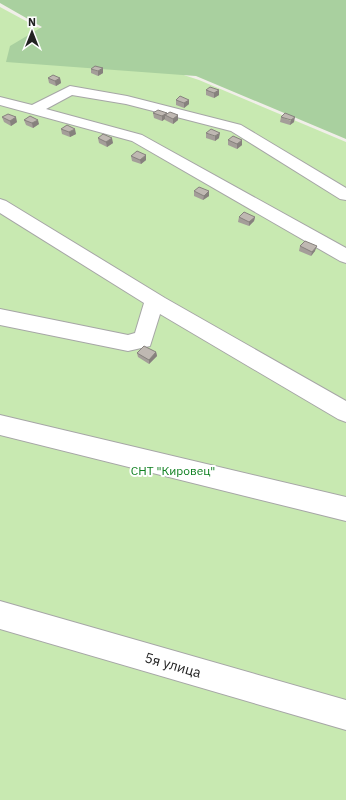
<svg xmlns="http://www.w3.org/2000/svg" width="346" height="800" font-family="'IBM Plex Sans',sans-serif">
<rect width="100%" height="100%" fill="#f1efe9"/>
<polygon fill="#c8e9b1" points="0,7 37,27 199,80 346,142 346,800 0,800"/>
<polygon fill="#a9d09f" points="0,0 346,0 346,139 196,76 6,62 10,46 42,27 0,3"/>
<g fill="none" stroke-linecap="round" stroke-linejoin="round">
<g stroke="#a6a6a6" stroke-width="2">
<g id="minor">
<polygon points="70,86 127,96 241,125 346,188 346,200 340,199 231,131 126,104 72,95 46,109 142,135 346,248 346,263 340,261 132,141 0,105 0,97 32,105"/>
<polygon points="0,199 6,201 165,298 346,401 346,422 338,419 160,314 150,346 128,351 0,325 0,309 128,335 135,333 144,303 0,213"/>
<polygon points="0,415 346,497 346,521 0,435"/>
<polygon points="0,601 346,700 346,730 0,629"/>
</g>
</g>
<use href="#minor" fill="#fff" fill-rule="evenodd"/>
</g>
<g fill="#a49e99">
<polygon points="91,69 103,73 98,76 91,73"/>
<polygon points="48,78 60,78 61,83 56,86 49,83"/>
<polygon points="206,90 219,90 219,95 214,98 206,95"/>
<polygon points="176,100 189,100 189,104 184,108 176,105"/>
<polygon points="153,113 178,115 178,120 173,124 165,120 165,119 162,121 154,118"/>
<polygon points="2,117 17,122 11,126 4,122"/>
<polygon points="281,117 294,122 290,125 280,122"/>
<polygon points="24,120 39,124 33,128 26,125"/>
<polygon points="61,129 76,134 70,137 62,134"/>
<polygon points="206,133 219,138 215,141 206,138"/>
<polygon points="98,138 113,143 107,147 99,143"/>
<polygon points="228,140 242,145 237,149 228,145"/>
<polygon points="131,156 146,160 141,164 132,161"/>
<polygon points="194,191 209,196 203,200 194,196"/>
<polygon points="239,217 255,217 254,221 249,226 238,222"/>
<polygon points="300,246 315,251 311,256 299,251"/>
<polygon points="156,352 157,356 149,364 138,357 137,353"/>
</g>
<g fill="#86817d">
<polygon points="103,68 103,73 98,76 98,71"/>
<polygon points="60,78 61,83 56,86 55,81"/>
<polygon points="219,90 219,95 214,98 214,93"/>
<polygon points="189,100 189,104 184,108 184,103"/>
<polygon points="167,113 167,116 165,115 165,119 162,121 162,116"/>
<polygon points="178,115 178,120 173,124 173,119"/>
<polygon points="16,117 17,122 11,126 10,121"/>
<polygon points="295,117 294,122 290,125 291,120"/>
<polygon points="38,120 39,124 33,128 32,123"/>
<polygon points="75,129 76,134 70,137 69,132"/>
<polygon points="220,133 219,138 215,141 215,136"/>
<polygon points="112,138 113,143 107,147 106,142"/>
<polygon points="242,140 242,145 237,149 237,144"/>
<polygon points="146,155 146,160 141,164 140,160"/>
<polygon points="209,191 209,196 203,200 204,196"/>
<polygon points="255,217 254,221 249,226 249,222"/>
<polygon points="317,246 315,251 311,256 312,252"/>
<polygon points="156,352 157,356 149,364 149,360"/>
</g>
<g fill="#bfb8b2" stroke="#86817d">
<polygon points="95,66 103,68 98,71 91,69"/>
<polygon points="53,75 60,78 55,81 48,78"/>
<polygon points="210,87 219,90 214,93 206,90"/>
<polygon points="180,96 189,100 184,103 176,100"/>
<polygon points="158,110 167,113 162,116 153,113"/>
<polygon points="170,112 178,115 173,119 165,115"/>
<polygon points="285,113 295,117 291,120 281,117"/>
<polygon points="8,114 16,117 10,121 2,117"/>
<polygon points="30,116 38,120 32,123 24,120"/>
<polygon points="67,125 75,129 69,132 61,129"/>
<polygon points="211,129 220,133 215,136 206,133"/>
<polygon points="103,134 112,138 106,142 98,138"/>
<polygon points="233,136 242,140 237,144 228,140"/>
<polygon points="137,151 146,155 140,160 131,156"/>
<polygon points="199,187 209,191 204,196 194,191"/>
<polygon points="244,212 255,217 249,222 239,217"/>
<polygon points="305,241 317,246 312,252 300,246"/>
<polygon points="144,346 156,352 149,360 137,353"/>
</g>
<g text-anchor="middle" stroke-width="4" stroke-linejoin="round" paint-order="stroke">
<g font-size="12" fill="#0f8021" stroke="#fff">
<text x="173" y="475">СНТ "Кировец"</text>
</g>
<g font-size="14" fill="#222" stroke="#fff">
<text transform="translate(173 665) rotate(16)" y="5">5я улица</text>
</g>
</g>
<g transform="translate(32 32)" stroke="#ffffff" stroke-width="3" paint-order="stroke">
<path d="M0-3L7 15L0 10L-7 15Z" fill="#222222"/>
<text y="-6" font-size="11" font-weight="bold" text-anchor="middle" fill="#222222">N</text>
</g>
</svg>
